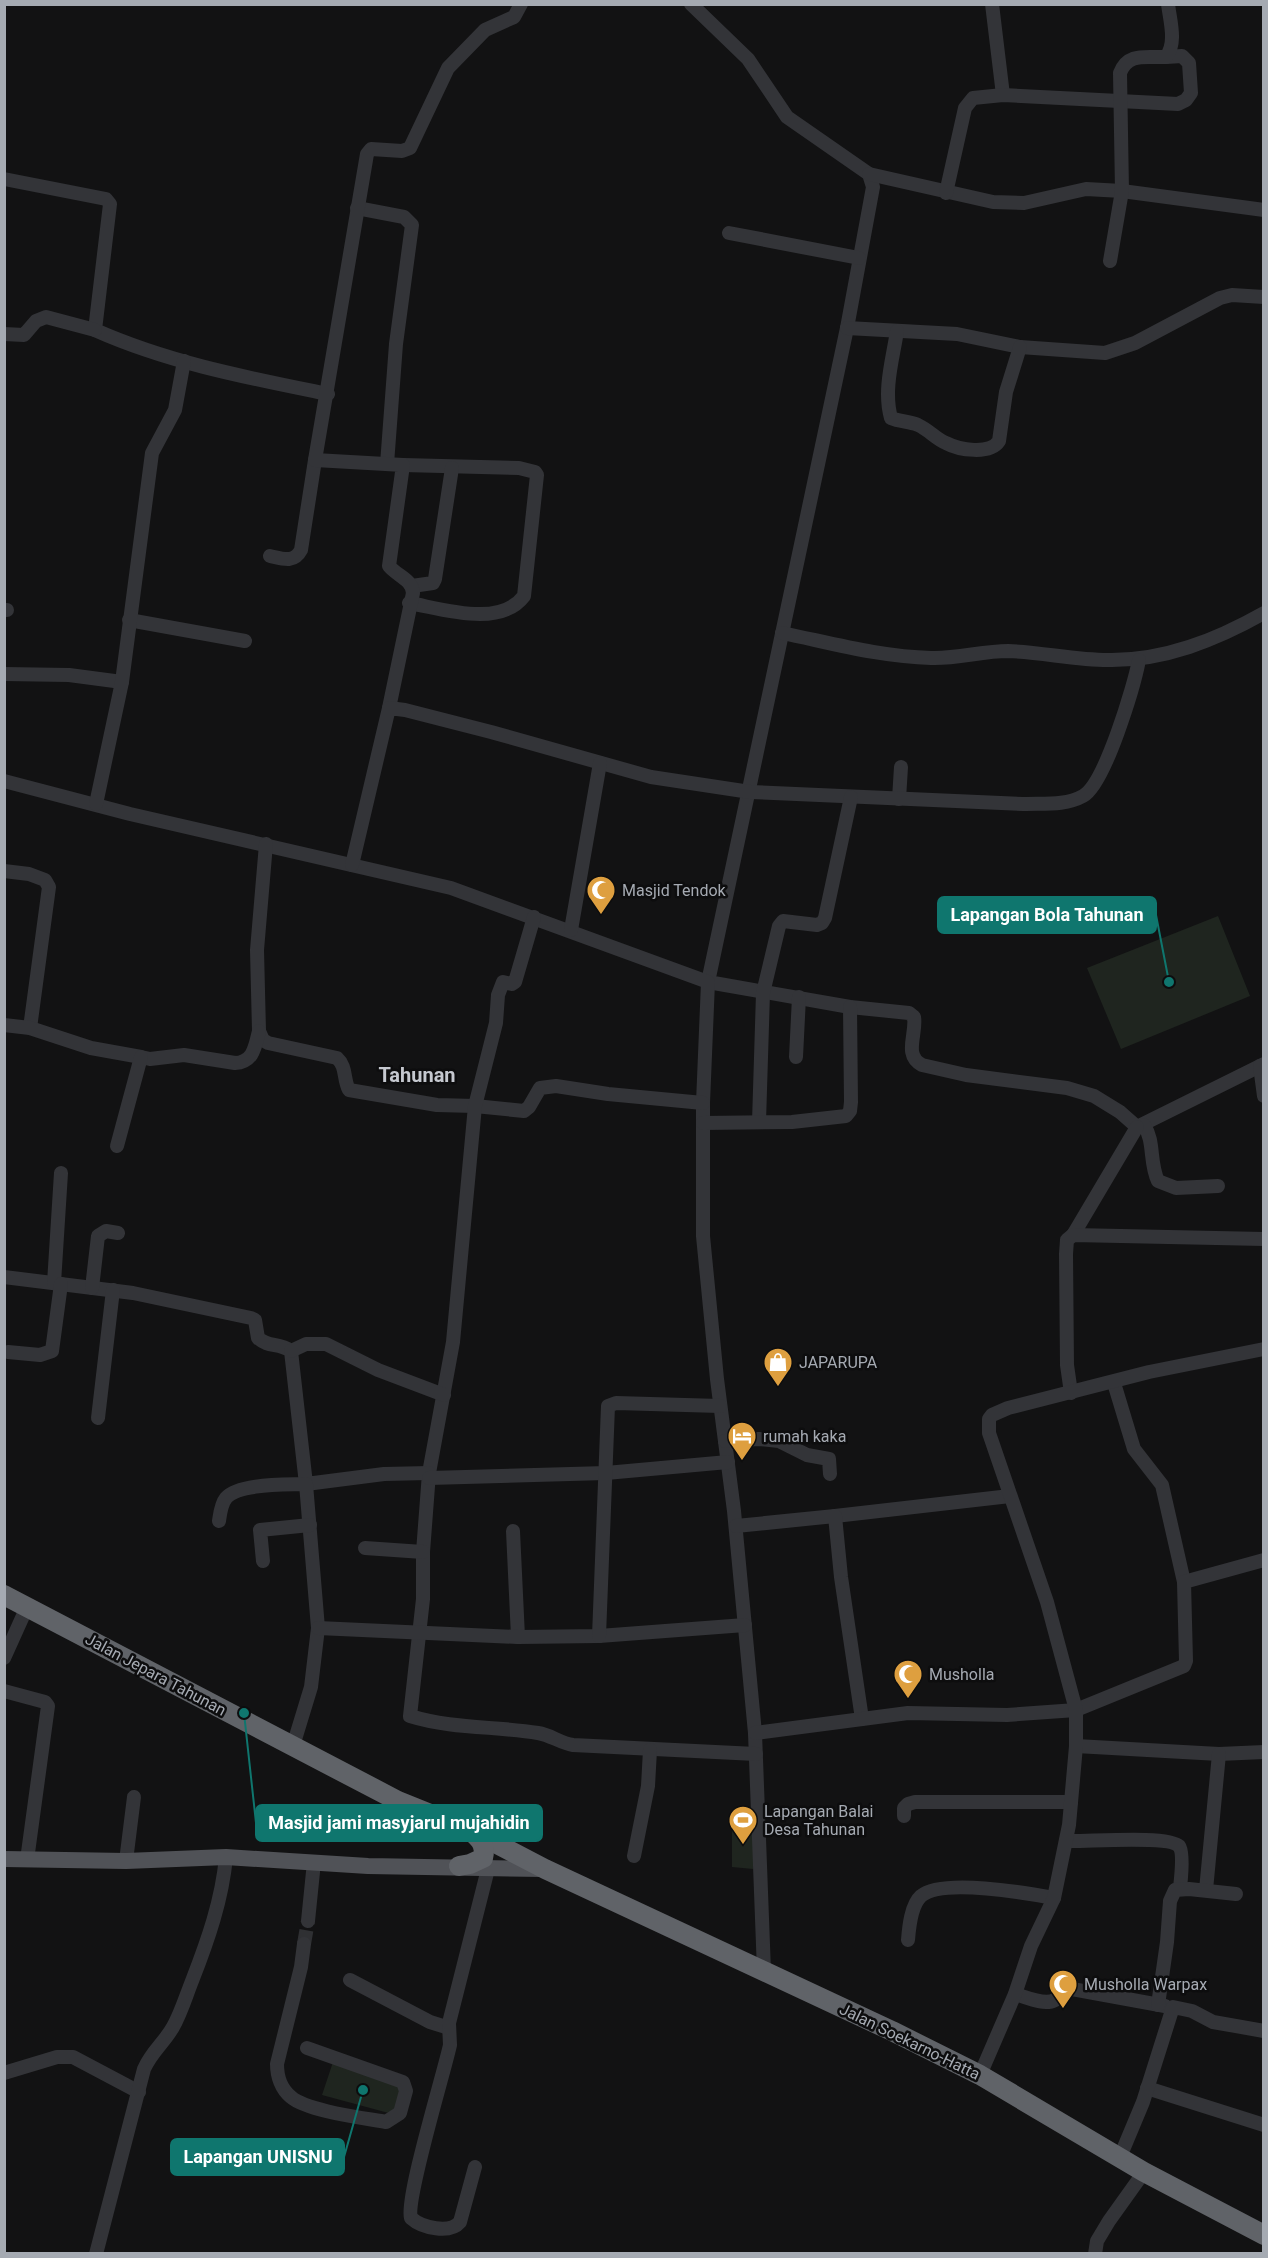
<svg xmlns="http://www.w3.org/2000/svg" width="1268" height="2258" font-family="Roboto,sans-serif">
<rect width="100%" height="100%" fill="#121213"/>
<g fill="#1f251f">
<polygon points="1218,916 1250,996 1121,1049 1087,968"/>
<polygon points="732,1823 753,1824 753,1869 732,1867"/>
<polygon points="333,2062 404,2086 396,2115 322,2095"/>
</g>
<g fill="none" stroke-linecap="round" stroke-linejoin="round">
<polyline stroke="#2f3033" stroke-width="14" stroke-dasharray="14 7" stroke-linecap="butt" points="304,1944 308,1921"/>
<g stroke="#333438" stroke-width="14">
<path d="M691,4L748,59L787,117L869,174L873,187L847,328L708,982L850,1007L909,1013L914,1017C917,1034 903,1055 922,1065L966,1075L1067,1088L1094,1096L1120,1112L1137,1127L1264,1064"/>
<polyline points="992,4 1003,95"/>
<polyline points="869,174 993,202 1024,203 1086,189 1122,191 1264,210"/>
<path d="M4,179L106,199L110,204L95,330C169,363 249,378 328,394"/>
<polyline points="946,193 965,108 973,98 1003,95 1178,104 1186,100 1191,93 1189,63 1182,56 1166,57"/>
<polyline points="357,208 404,217 412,225 396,344 387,464"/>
<polyline points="729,233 859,258"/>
<path d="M1110,261L1122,191L1120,73C1128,52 1146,58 1166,57C1177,43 1170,21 1168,4"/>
<polyline points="847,328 957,334 1020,347 1105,353 1135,343 1220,298 1232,295 1264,297"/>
<path d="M897,331C893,358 883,390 891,418C900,422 910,421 918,425C929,430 936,439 946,443C959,450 990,455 999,441L1006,392L1020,347"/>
<polyline points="4,334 24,335 36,321 46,317 95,330"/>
<path d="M403,465L519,468L535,472L537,475L524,596C500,628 443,609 409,603"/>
<path d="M270,556C284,559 294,563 301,550L315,460"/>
<polyline points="412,586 433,583 435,579 452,468"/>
<polyline points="4,610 7,610"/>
<polyline points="129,620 245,641"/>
<path d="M782,633C831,643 881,657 931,658C957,659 982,651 1008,651C1041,652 1075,660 1108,660C1164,661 1216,640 1264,613"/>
<polyline points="4,674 69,675 122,682"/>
<path d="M389,708L413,593C412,579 397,576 389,566L403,465L315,460L367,154L371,149L402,151L410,148L448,68L485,30L514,17L521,4"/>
<polyline points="4,781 130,814 451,888 708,982 703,1103 703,1236 717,1379 734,1511 755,1733 764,1971"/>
<polyline points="899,799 901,767"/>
<polyline points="96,804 122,682 152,453 175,410 184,361"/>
<path d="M266,844L257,950L259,1031L263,1040L268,1043L337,1058C347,1067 343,1079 349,1090L437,1105L475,1106L524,1111L529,1107L540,1088L556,1086L608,1094L703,1103"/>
<path d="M352,865L389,708L405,710L491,732L651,777L750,792L1023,804C1043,803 1065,806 1083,796C1105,784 1134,686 1139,660"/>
<polyline points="4,871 29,874 45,880 49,887 30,1028"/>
<path d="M534,917L515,982L512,984L503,982L498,995L496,1023L475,1106L453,1342L429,1473L423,1552V1599L410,1716C452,1729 496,1726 538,1733C551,1735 560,1743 573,1745L756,1754"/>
<polyline points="571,930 600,763"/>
<path d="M4,1025L30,1028L91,1048L141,1057L150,1059L184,1055L235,1063C254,1062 255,1046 259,1031"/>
<polyline points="796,1057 799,997"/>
<polyline points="1260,1066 1264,1096"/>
<polyline points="759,1122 763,993 779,926 783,921 817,925 822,923 825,918 851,797"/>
<polyline points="703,1123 792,1122 846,1116 850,1111 851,1102 850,1007"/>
<path d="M1144,1125C1155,1142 1149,1162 1158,1181L1176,1188L1218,1186"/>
<polyline points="117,1146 141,1057"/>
<polyline points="1073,1235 1137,1127"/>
<path d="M4,1277L133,1293L251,1318L255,1320L258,1338C269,1348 278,1342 291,1351L306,1484L384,1474L429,1473"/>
<polyline points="54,1283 61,1173"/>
<polyline points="92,1288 98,1236 106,1231 118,1233"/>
<polyline points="291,1351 306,1344 326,1344 378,1370 444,1395"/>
<polyline points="8,1352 40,1355 52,1351 61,1284"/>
<polyline points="1114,1383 1134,1449 1162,1485 1184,1582"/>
<polyline points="1071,1393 1067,1365 1066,1254 1067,1240 1073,1235 1264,1239"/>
<polyline points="98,1418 113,1290"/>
<polyline points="725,1441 759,1439 779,1441 807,1455 829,1459 830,1474"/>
<polyline points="429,1478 606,1473 728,1462"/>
<polyline points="835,1516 1010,1496"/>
<path d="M219,1521C220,1514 221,1504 226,1498C239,1483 287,1485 306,1484L318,1628L311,1687L293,1746"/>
<polyline points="736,1526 835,1516 841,1577 862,1719"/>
<polyline points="513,1531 518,1637"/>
<polyline points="365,1548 423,1552"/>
<polyline points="263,1561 260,1530 310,1525"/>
<polyline points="318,1628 518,1637 599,1636 745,1625"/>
<polyline points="599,1636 608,1406 616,1403 720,1406"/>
<polyline points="4,1658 27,1607"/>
<polyline points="4,1691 45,1702 48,1706 27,1860"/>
<polyline points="755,1733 908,1713 1007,1715 1076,1710 1184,1666 1186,1661 1184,1582 1264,1560"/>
<polyline points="1076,1746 1219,1754 1264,1752"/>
<polyline points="904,1816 904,1808 908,1804 915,1802 1071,1802"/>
<path d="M1066,1841C1086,1842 1168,1835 1179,1846C1184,1852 1181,1879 1180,1888"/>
<polyline points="634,1856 648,1786 650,1750"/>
<polyline points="126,1861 134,1797"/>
<polyline points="1206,1890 1219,1754"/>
<polyline points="308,1921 314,1862"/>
<path d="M908,1940C909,1927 911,1905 921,1896C942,1878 1026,1893 1054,1898"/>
<path d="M304,1944L301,1967L277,2064C277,2076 281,2089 291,2097C307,2111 364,2118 386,2122L400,2113L406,2091L403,2082L307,2048"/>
<polyline points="350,1980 430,2022 449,2028"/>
<path d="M1015,1994C1026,1997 1044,2006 1055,2000C1062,1995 1062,1992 1072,1989L1165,2006"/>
<polyline points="1158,2005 1167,1942 1170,1901 1175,1890 1189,1889 1236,1894"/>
<polyline points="4,2073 57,2057 73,2057 139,2092"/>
<polyline points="980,2075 1015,1994 1031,1946 1054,1898 1069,1825 1076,1746 1076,1710 1047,1602 989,1433 989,1419 992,1415 1008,1408 1149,1372 1264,1349"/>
<polyline points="1147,2088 1264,2125"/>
<polyline points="1120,2157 1143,2102 1173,2007 1192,2011 1213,2022 1264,2031"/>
<path d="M475,2167L460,2222C450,2234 422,2228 411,2218C405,2200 444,2073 450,2045L449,2023L488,1869"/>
<path d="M96,2254L144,2069C152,2051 164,2043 173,2027C181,2013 186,1996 192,1981C208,1940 222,1900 226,1857"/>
<polyline points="1095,2254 1097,2241 1109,2221 1144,2172"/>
</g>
<polyline stroke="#505257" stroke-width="16" points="4,1859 126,1861 226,1857 368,1866 544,1869"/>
<g stroke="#606368" stroke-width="20">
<polyline points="4,1595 398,1801 470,1830 545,1869 892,2031 980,2075 1144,2172 1264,2235"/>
<path d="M459,1866L470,1864L483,1858C486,1846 481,1840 472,1832"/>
</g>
</g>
<defs>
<g id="mosque-pin" transform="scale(1.5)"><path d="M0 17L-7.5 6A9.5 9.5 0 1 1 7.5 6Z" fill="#de9f3f" stroke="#0d0d0e"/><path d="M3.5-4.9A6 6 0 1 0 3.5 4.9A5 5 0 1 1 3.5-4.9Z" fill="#fff"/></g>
<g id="shop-pin" transform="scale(1.5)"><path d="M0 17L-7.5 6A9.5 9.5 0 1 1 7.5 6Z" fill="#de9f3f" stroke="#0d0d0e"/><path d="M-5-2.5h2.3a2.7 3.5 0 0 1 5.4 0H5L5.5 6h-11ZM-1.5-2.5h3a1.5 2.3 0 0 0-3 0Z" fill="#fff"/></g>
<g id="hotel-pin" transform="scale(1.5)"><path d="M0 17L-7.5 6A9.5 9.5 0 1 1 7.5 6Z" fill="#de9f3f" stroke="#0d0d0e"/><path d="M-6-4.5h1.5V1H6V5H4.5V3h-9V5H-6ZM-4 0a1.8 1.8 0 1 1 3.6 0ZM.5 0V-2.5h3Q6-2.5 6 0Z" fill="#fff"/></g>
<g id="stadium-pin" transform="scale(1.5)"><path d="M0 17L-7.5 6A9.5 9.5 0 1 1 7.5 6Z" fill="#de9f3f" stroke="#0d0d0e"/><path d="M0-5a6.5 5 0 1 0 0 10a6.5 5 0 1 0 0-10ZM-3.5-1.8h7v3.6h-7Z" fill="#fff"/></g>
</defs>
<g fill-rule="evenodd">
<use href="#mosque-pin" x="601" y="890"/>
<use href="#shop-pin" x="778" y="1362"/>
<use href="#hotel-pin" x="742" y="1436"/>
<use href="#mosque-pin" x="908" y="1674"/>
<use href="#stadium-pin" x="743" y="1820"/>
<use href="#mosque-pin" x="1063" y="1984"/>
</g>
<g text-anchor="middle" stroke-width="5" stroke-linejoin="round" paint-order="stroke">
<g font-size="16" fill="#a5aab2" stroke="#0d0d0e" text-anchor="start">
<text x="622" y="896">Masjid Tendok</text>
<text x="799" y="1368">JAPARUPA</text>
<text x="763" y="1442">rumah kaka</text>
<text x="929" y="1680">Musholla</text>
<text x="764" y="1817">Lapangan Balai<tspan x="764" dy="18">Desa Tahunan</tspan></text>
<text x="1084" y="1990">Musholla Warpax</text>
</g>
<g font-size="16" fill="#a5aab2" stroke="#0d0d0e">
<text transform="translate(156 1674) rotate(28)" y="6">Jalan Jepara Tahunan</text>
<text transform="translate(910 2041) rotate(26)" y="6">Jalan Soekarno-Hatta</text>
</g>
<g font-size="20" font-weight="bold" fill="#c5c8cf" stroke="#0d0d0e">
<text x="417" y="1082">Tahunan</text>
</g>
</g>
<path fill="none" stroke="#0f766e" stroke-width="2" d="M1169 982L1156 915M244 1713L256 1823M363 2090L344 2157"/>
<g fill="#0f766e" stroke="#0d0d0e" stroke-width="2">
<circle cx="1169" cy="982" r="6"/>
<circle cx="244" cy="1713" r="6"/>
<circle cx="363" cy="2090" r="6"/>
</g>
<g fill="#0f766e" stroke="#0f766e" stroke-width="2">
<rect x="938" y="897" width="218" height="36" rx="6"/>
<rect x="256" y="1805" width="286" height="36" rx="6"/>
<rect x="171" y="2139" width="173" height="36" rx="6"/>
</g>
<g font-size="18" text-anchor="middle" font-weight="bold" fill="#fff">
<text x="1047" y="921">Lapangan Bola Tahunan</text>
<text x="399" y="1829">Masjid jami masyjarul mujahidin</text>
<text x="258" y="2163">Lapangan UNISNU</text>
</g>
<rect width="1268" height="2258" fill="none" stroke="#a5aab2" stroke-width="12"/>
</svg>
